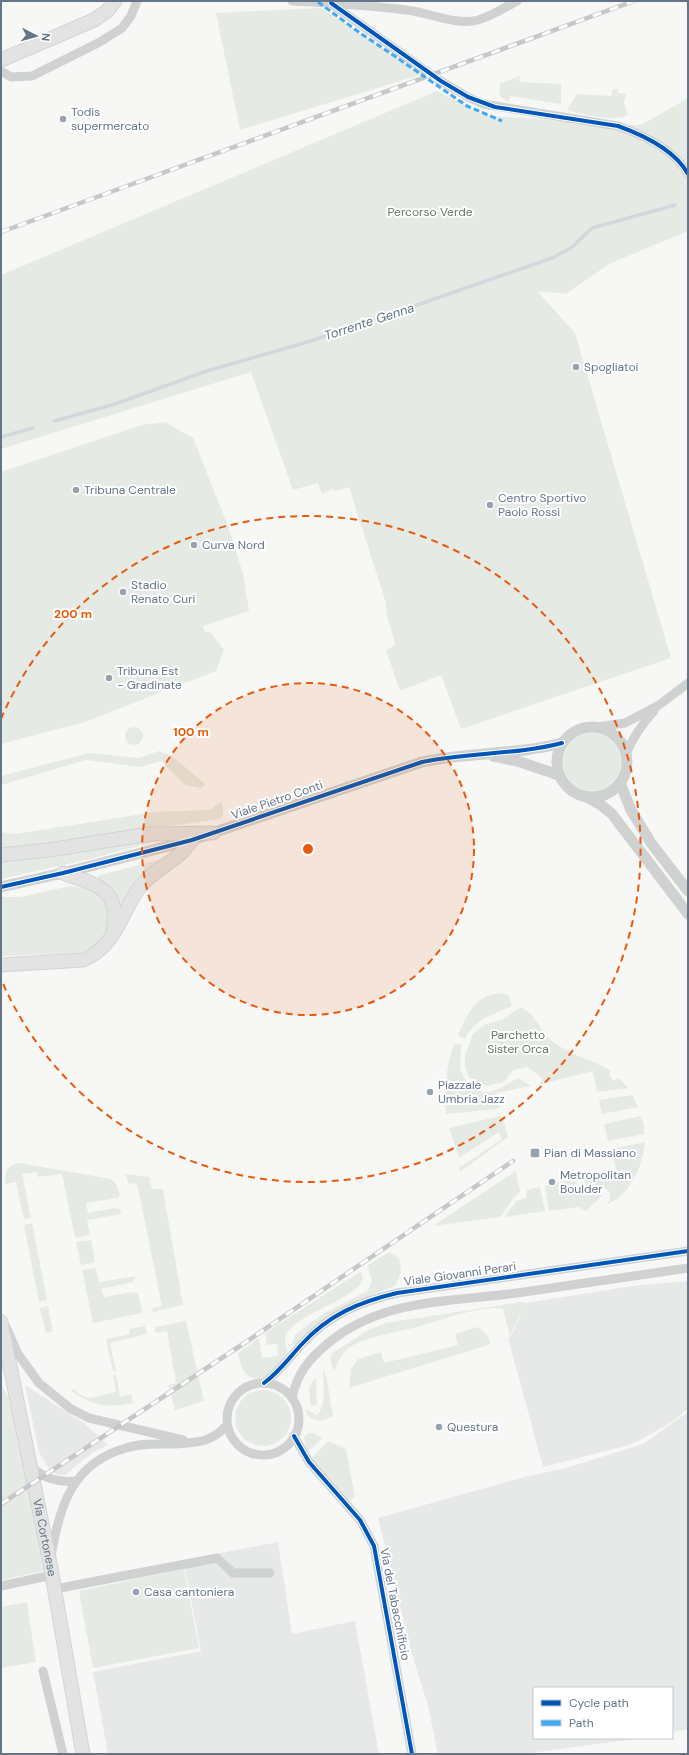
<svg xmlns="http://www.w3.org/2000/svg" width="689" height="1755" font-family="'DM Sans',sans-serif">
<rect width="100%" height="100%" fill="#f7f7f6"/>
<g fill="#e7e9e8">
<polygon points="688,1281 688,1409 673,1421 644,1438 626,1446 543,1467 508,1338 512,1335 526,1303 632,1286"/>
<polygon points="25,1385 85,1424 108,1445 92,1453 65,1475 59,1475 50,1471 39,1452"/>
<polygon points="688,1412 688,1729 672,1732 672,1688 534,1688 534,1738 642,1738 523,1754 438,1754 428,1706 411,1651 378,1518 524,1477 566,1468 643,1444"/>
<polygon points="278,1542 292,1634 355,1621 379,1754 108,1754 93,1672 201,1651 185,1568 89,1587 88,1578"/>
</g>
<g fill="#e6eae4">
<polygon points="321,8 423,74 240,130 216,13"/>
<path d="M520,76L519,82L561,84V104L510,96L509,102C499,98 497,93 501,83Z"/>
<path d="M613,89H618V93L626,94L624,103L628,115C614,123 582,114 567,110L577,94L611,96Z"/>
<path d="M437,91L486,116L545,119L595,125H641L688,98V231L609,264L566,294L537,291L575,333L671,658L461,729L441,675L400,691L386,650L395,645C393,631 385,617 386,603L349,487L335,491L333,489L322,494L318,483L293,490L251,372L1,449V275Z"/>
<polygon points="165,422 193,438 228,526 243,574 249,611 203,626 205,632 210,632 224,650 216,671 85,722 1,744 1,472 142,425"/>
<circle cx="134" cy="736" r="9"/>
<circle cx="592" cy="762" r="29"/>
<polygon points="159,751 172,756 206,785 201,788 185,785 161,761 140,767 86,760 1,785 1,776 89,753 139,758"/>
<polygon points="221,802 223,806 223,814 220,819 1,850 1,832 16,834 155,812 210,810"/>
<polygon points="161,838 168,838 94,858 1,879 1,860 16,860"/>
<polygon points="159,860 124,903 122,904 112,890 98,878 98,876 100,875"/>
<polygon points="70,886 88,889 99,896 107,904 111,924 103,938 91,948 79,953 1,956 1,897 21,897"/>
<path d="M502,993L509,996L512,1006C494,1014 473,1020 465,1039L458,1035C464,1022 471,1003 486,997C491,994 497,994 502,993Z"/>
<path d="M521,1007C538,1016 539,1031 552,1041C571,1056 592,1059 611,1071L609,1075L614,1081L619,1078L628,1088L597,1092L593,1071L541,1084L542,1078L528,1067L513,1070L504,1082L487,1086L477,1083L469,1077L465,1066V1055L473,1034L484,1025L501,1020Z"/>
<path d="M455,1043L462,1045C459,1061 458,1077 473,1087C476,1089 480,1092 484,1092C495,1093 509,1083 518,1078L531,1086L496,1093L500,1107L497,1109L446,1114C445,1090 445,1066 455,1043Z"/>
<polygon points="632,1095 638,1107 602,1114 599,1100"/>
<polygon points="500,1116 503,1118 508,1137 460,1172 459,1168 502,1139 499,1132 459,1158 449,1128"/>
<polygon points="641,1116 644,1125 644,1134 608,1141 604,1124"/>
<path d="M645,1142C643,1162 636,1180 622,1195C618,1199 611,1202 606,1205L610,1199V1192L605,1189L587,1187L583,1177L616,1169L611,1149Z"/>
<path d="M20,1163L111,1179C116,1183 118,1188 120,1194L118,1198L86,1203L88,1213L115,1208L119,1209L122,1214L87,1220L90,1235L75,1238L62,1174L38,1177L37,1172L22,1174L31,1218L24,1219L16,1182L6,1184C5,1172 6,1165 20,1163Z"/>
<polygon points="516,1171 520,1192 515,1196 500,1217 433,1226"/>
<polygon points="125,1174 149,1177 152,1189 163,1189 183,1305 153,1312 152,1308 162,1306 137,1183 129,1184"/>
<polygon points="575,1179 579,1191 586,1195 600,1194 602,1196 586,1211 579,1207 549,1211 545,1186"/>
<polygon points="540,1187 545,1211 505,1217 516,1201 526,1198 527,1190"/>
<polygon points="32,1223 47,1300 39,1302 24,1225"/>
<polygon points="91,1240 95,1262 81,1265 76,1242"/>
<polygon points="389,1252 399,1258 401,1270 399,1278 395,1286 372,1295 296,1345 292,1343 295,1335 321,1315 367,1291 372,1282 368,1265"/>
<polygon points="96,1268 99,1282 136,1276 133,1282 101,1289 104,1297 132,1292 138,1293 142,1313 93,1323 82,1270"/>
<path d="M361,1271L363,1280C352,1302 290,1315 285,1338C284,1343 287,1348 288,1353C284,1359 278,1371 271,1375C250,1387 241,1371 238,1353L259,1338L262,1358L278,1356L277,1344L267,1345L265,1333Z"/>
<path d="M521,1302L526,1303L510,1336L503,1309C482,1304 435,1322 413,1328C393,1333 371,1336 353,1345C343,1350 338,1362 334,1372L330,1358L333,1353L368,1330L386,1323Z"/>
<polygon points="48,1306 53,1332 46,1333 40,1308"/>
<polygon points="186,1321 204,1401 175,1410 168,1385 176,1383 167,1331 155,1333 155,1327"/>
<polygon points="145,1326 147,1334 110,1343 116,1371 113,1371 106,1339 130,1334 129,1329"/>
<path d="M478,1327C484,1331 489,1336 491,1344L349,1388L351,1369L358,1359L381,1352L384,1363L458,1345L455,1334Z"/>
<path d="M323,1370L326,1375L333,1416C323,1423 308,1422 305,1409L317,1415C327,1406 323,1383 323,1370Z"/>
<path d="M113,1375H116L120,1397L131,1394L133,1403C105,1408 95,1407 71,1391L73,1389L84,1397L90,1398L116,1392Z"/>
<polygon points="316,1378 317,1405 311,1406 309,1388 314,1379"/>
<polygon points="1,1384 9,1398 44,1571 1,1580"/>
<circle cx="263" cy="1418" r="28"/>
<polygon points="308,1433 313,1433 322,1438 307,1453 304,1437"/>
<polygon points="328,1441 346,1449 355,1497 351,1500 347,1500 319,1470 312,1458"/>
<polygon points="184,1569 199,1648 93,1668 79,1591"/>
<polygon points="27,1602 36,1662 1,1668 1,1607"/>
</g>
<g fill="none" stroke-linecap="round" stroke-linejoin="round">
<g stroke="#d1d9dd" stroke-width="3.5">
<polyline points="54,421 112,405 207,371 304,343 371,321 552,258 571,248 592,228 675,205"/>
<polyline points="1,437 33,428"/>
</g>
<polyline stroke="#d2d6da" stroke-width="9" stroke-dasharray="9 4.5" stroke-linecap="butt" points="426,71 441,81"/>
<g stroke="#d2d4d5" stroke-width="15">
<g id="secondary">
<polyline points="1,60 94,20 107,11 115,1"/>
<polyline points="1,855 49,850 149,834 213,833"/>
<path d="M63,873C94,884 121,888 113,928"/>
<path d="M1,965L83,960C117,946 120,913 140,887C152,871 169,865 182,852C186,848 189,844 192,840"/>
<path id="s1" d="M1,1322L50,1563L83,1754"/>
</g>
</g>
<g stroke="#d0d2d2" stroke-width="9">
<path d="M292,1C330,3 368,5 406,10C429,12 455,26 478,20C492,16 504,8 517,1"/>
<polyline points="332,4 426,71"/>
<polyline points="1,71 11,77 32,76 100,42 122,28 131,16 137,1"/>
<path d="M441,81L468,97L483,104L618,126C643,135 675,150 688,174"/>
<polyline points="596,727 625,723 659,705 688,683"/>
<path d="M626,754C633,737 642,724 654,711"/>
<polyline points="6,1327 18,1354 39,1383 71,1409 89,1418 183,1440"/>
<path d="M264,1383C279,1372 289,1358 301,1345C328,1315 359,1302 397,1293L688,1251"/>
<circle cx="263" cy="1419" r="36"/>
<path d="M292,1398C297,1374 308,1360 327,1344C382,1298 450,1302 517,1293C574,1285 631,1276 688,1268"/>
<polyline points="294,1436 309,1462 360,1520 374,1546 412,1754"/>
<path d="M30,1466C44,1478 57,1483 76,1481"/>
<path d="M51,1557C59,1507 72,1463 126,1448C141,1443 159,1444 175,1444C198,1442 211,1443 227,1425"/>
<polyline points="1,1586 52,1575"/>
<polyline points="55,1589 217,1558 233,1573 270,1573"/>
<polyline points="43,1671 63,1754"/>
</g>
<g stroke="#d0d2d2" stroke-width="11">
<circle cx="592" cy="762" r="35"/>
<polyline points="493,756 517,761 559,775"/>
<polyline points="620,783 631,810 651,843 688,891"/>
<polyline points="586,797 601,805 612,814 688,914"/>
<path d="M1,887L63,873L192,840L422,762C468,752 516,755 562,743"/>
</g>
<use href="#secondary" stroke="#e3e3e3" stroke-width="13"/>
<g stroke="#c6c7c8" stroke-width="4.5">
<g id="rail">
<polyline points="1,232 634,1"/>
<polyline points="1,1504 240,1346 513,1161"/>
</g>
</g>
<use href="#rail" stroke="#fff" stroke-width="3" stroke-dasharray="9" stroke-linecap="butt"/>
<polyline stroke="#3fa9f5" stroke-width="3" stroke-dasharray="6 3" stroke-linecap="butt" points="318,2 360,33 393,55 467,106 502,121"/>
<g stroke="#fff" stroke-width="6">
<g id="cycleway">
<path d="M331,3L441,81L468,97L495,107L618,126C643,135 675,150 688,174"/>
<path d="M1,887L63,873L192,840L422,762C468,752 516,755 562,743"/>
<path d="M264,1383C279,1372 289,1358 301,1345C328,1315 359,1302 397,1293L688,1251"/>
<polyline points="294,1436 309,1462 360,1520 374,1546 412,1754"/>
</g>
</g>
<use href="#cycleway" stroke="#0057b8" stroke-width="4"/>
</g>
<circle cx="308" cy="849" r="166" fill="#e8590c" fill-opacity=".12"/>
<g fill="none" stroke="#e8590c" stroke-width="2" stroke-dasharray="7 5">
<circle cx="308" cy="849" r="166"/>
<path d="M1 719A333 333 0 1 1 1 979"/>
</g>
<g fill="#97a2ae" stroke="#fff" stroke-width="1.5">
<circle cx="63" cy="119" r="4"/>
<circle cx="576" cy="367" r="4"/>
<circle cx="76" cy="490" r="4"/>
<circle cx="490" cy="505" r="4"/>
<circle cx="194" cy="545" r="4"/>
<circle cx="123" cy="592" r="4"/>
<circle cx="109" cy="678" r="4"/>
<circle cx="430" cy="1092" r="4"/>
<rect x="530" y="1148" width="10" height="10" rx="2"/>
<circle cx="552" cy="1182" r="4"/>
<circle cx="439" cy="1427" r="4"/>
<circle cx="136" cy="1592" r="4"/>
</g>
<g text-anchor="middle" stroke-width="4" stroke-linejoin="round" paint-order="stroke">
<g font-size="12" fill="#647588" stroke="#fff" text-anchor="start">
<text x="71" y="116">Todis<tspan x="71" dy="14">supermercato</tspan></text>
<text x="584" y="371">Spogliatoi</text>
<text x="84" y="494">Tribuna Centrale</text>
<text x="498" y="502">Centro Sportivo<tspan x="498" dy="14">Paolo Rossi</tspan></text>
<text x="202" y="549">Curva Nord</text>
<text x="131" y="589">Stadio<tspan x="131" dy="14">Renato Curi</tspan></text>
<text x="117" y="675">Tribuna Est<tspan x="117" dy="14">- Gradinate</tspan></text>
<text x="438" y="1089">Piazzale<tspan x="438" dy="14">Umbria Jazz</tspan></text>
<text x="544" y="1157">Pian di Massiano</text>
<text x="560" y="1179">Metropolitan<tspan x="560" dy="14">Boulder</tspan></text>
<text x="447" y="1431">Questura</text>
<text x="144" y="1596">Casa cantoniera</text>
</g>
<g font-size="12" fill="#637a60" stroke="#fff">
<text x="430" y="216">Percorso Verde</text>
<text x="518" y="1039">Parchetto<tspan x="518" dy="14">Sister Orca</tspan></text>
</g>
<g font-size="12" fill="#647588" stroke="#fff">
<text transform="translate(277 800) rotate(-19)" y="4">Viale Pietro Conti</text>
<text transform="translate(460 1274) rotate(-8)" y="4">Viale Giovanni Perari</text>
<text dy="4" stroke="none"><textPath href="#s1" startOffset="220">Via Cortonese</textPath></text>
<text transform="translate(395 1604) rotate(79)" y="4">Via del Tabacchificio</text>
</g>
<g font-size="13" font-style="italic" fill="#607784" stroke="#fff">
<text transform="translate(369 321) rotate(-18)" y="5">Torrente Genna</text>
</g>
</g>
<circle cx="308" cy="849" r="6" fill="#e8590c" stroke="#fff" stroke-width="2"/>
<g font-size="12" text-anchor="middle" font-weight="bold" fill="#e8590c" stroke="#fff" stroke-width="4" stroke-linejoin="round" paint-order="stroke">
<text x="73" y="618">200 m</text>
<text x="191" y="736">100 m</text>
</g>
<rect width="689" height="1755" fill="none" stroke="#647588" stroke-width="4"/>
<rect x="533" y="1687" width="140" height="52" fill="#ffffff" stroke="#c1c8cf"/>
<rect x="541" y="1700" width="20" height="6" fill="#0057b8" stroke="#c1c8cf"/>
<text x="569" y="1707" font-size="12" fill="#647588">Cycle path</text>
<rect x="541" y="1720" width="20" height="6" fill="#3fa9f5" stroke="#c1c8cf"/>
<text x="569" y="1727" font-size="12" fill="#647588">Path</text>
<g transform="translate(36 36) rotate(96)" stroke="#ffffff" stroke-width="3" paint-order="stroke">
<path d="M0-3L7 15L0 10L-7 15Z" fill="#647588"/>
<text y="-6" font-size="11" font-weight="bold" text-anchor="middle" fill="#647588">N</text>
</g>
</svg>
